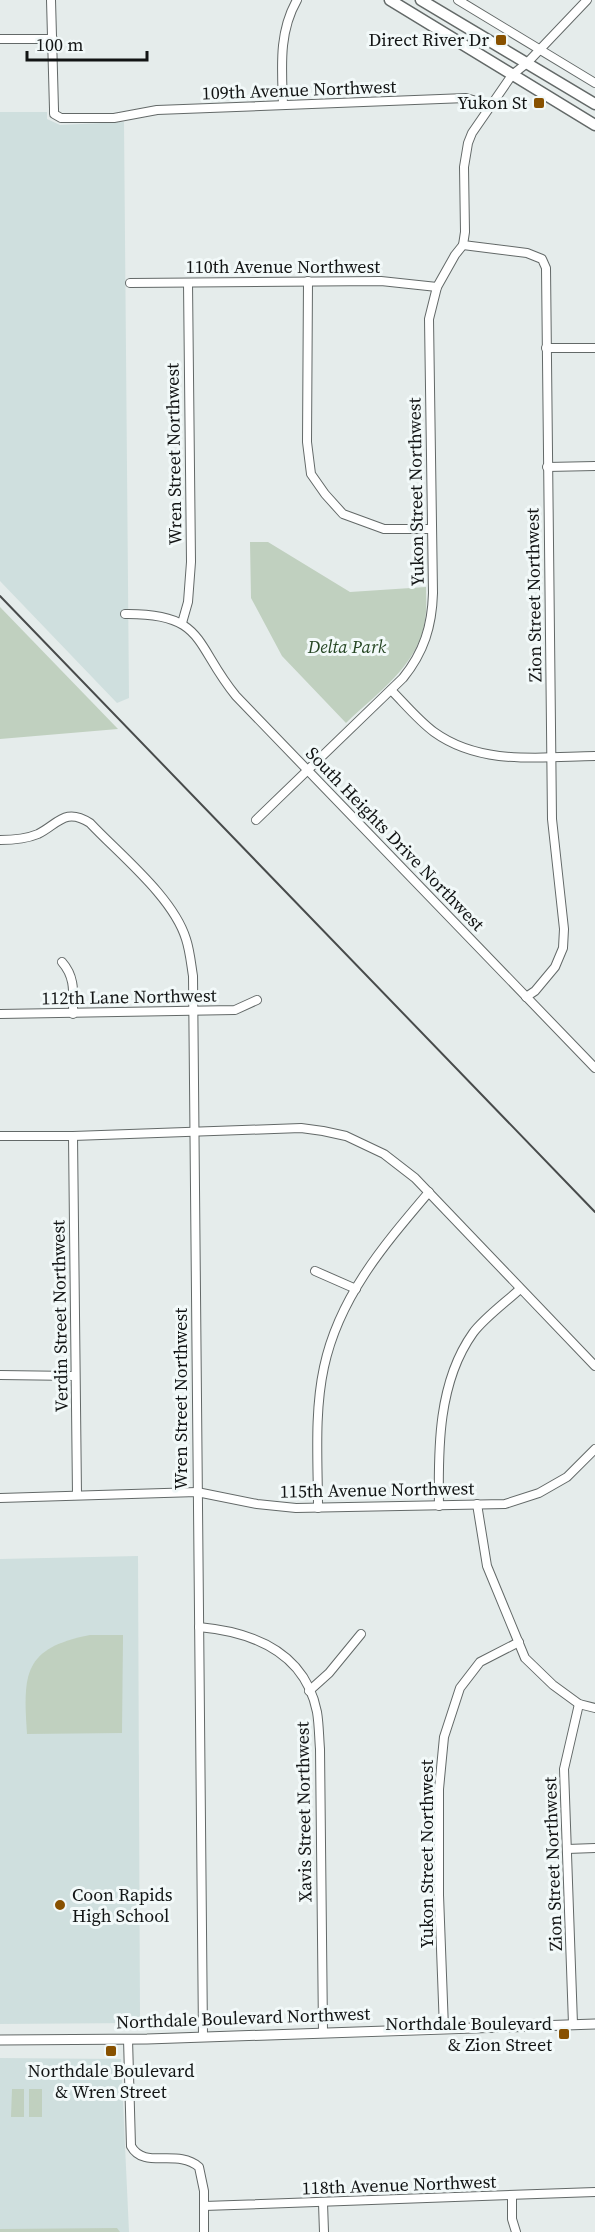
<svg xmlns="http://www.w3.org/2000/svg" width="595" height="2232" font-family="'Source Serif 4',serif">
<rect width="100%" height="100%" fill="#e5eceb"/>
<g fill="#cfdfde">
<polygon points="0,112 47,112 47,119 60,125 124,122 129,698 117,703 0,581"/>
<polygon points="138,1556 140,2023 0,2024 0,1559"/>
<polygon points="0,2058 121,2059 129,2232 0,2232"/>
</g>
<g fill="#c0d0bf">
<path d="M250,542H268L350,592L426,587C426,598 427,609 425,620C419,665 376,694 346,723L282,656L251,598Z"/>
<polygon points="0,607 118,729 0,739"/>
<path d="M90,1635H123L122,1733L27,1734C23,1674 23,1648 90,1635Z"/>
<polygon points="12,2089 24,2089 24,2117 11,2117"/>
<rect x="29" y="2089" width="13" height="28"/>
<polygon points="117,2228 120,2232 0,2232 0,2229"/>
</g>
<g fill="none" stroke-linecap="round" stroke-linejoin="round">
<g stroke="#636968" stroke-width="10">
<g id="minor">
<polyline points="51,0 54,109 54,114 61,118 114,118 157,110 466,98 480,102 488,108"/>
<polyline points="458,0 595,83"/>
<polyline points="0,39 53,39"/>
<path d="M283,105C282,69 278,33 297,0"/>
<polyline points="463,245 527,253 542,259 546,268 552,819 564,929 563,948 555,967 535,991 526,997"/>
<polyline points="308,281 307,442 311,474 325,494 343,514 384,529 432,529"/>
<polyline points="130,283 381,281 437,287"/>
<polyline points="546,348 595,348"/>
<polyline points="547,467 595,466"/>
<path d="M125,614C206,613 194,645 236,696L595,1068"/>
<polyline points="182,623 188,602 191,562 188,283"/>
<path d="M391,690C405,704 418,720 434,732C481,766 541,757 595,756"/>
<path d="M256,820L403,678C424,652 432,626 433,593L429,319L437,287L455,255L463,245L465,232L464,167L468,143L472,133L512,75L527,63L587,0"/>
<path d="M0,840C13,840 26,839 38,834C58,824 65,807 90,823C120,855 173,897 186,939C190,951 191,964 193,976L203,2036"/>
<path d="M62,962C76,978 73,994 73,1014"/>
<polyline points="0,1014 235,1010 257,1000"/>
<polyline points="0,1136 73,1136 301,1128 323,1131 346,1136 384,1154 415,1178 595,1366"/>
<polyline points="73,1136 77,1495"/>
<polyline points="315,1271 356,1289"/>
<polyline points="0,1375 75,1376"/>
<polyline points="0,1498 197,1492 257,1504 296,1508 505,1504 539,1493 567,1477 595,1449"/>
<polyline points="477,1504 487,1566 525,1658 553,1685 579,1704 595,1708"/>
<path d="M439,1506C438,1448 438,1382 473,1333C484,1318 506,1302 520,1289"/>
<path d="M318,1508C318,1462 314,1413 324,1367C339,1297 384,1245 429,1192"/>
<path d="M199,1627C253,1632 305,1652 317,1712C319,1724 319,1737 320,1749L323,2032"/>
<polyline points="309,1691 329,1673 361,1634"/>
<polyline points="567,1849 595,1848"/>
<polyline points="573,2024 564,1769 579,1704"/>
<polyline points="444,2029 439,1895 439,1789 444,1737 460,1688 480,1662 519,1642"/>
<path d="M128,2039L131,2146C144,2170 177,2148 199,2167L204,2191V2232"/>
<polyline points="512,2196 512,2219 516,2232"/>
<polyline points="323,2203 324,2232"/>
<polyline points="204,2206 595,2192"/>
</g>
</g>
<g stroke="#636968" stroke-width="11">
<polyline id="tertiary" points="0,2040 147,2039 595,2024"/>
</g>
<g stroke="#636968" stroke-width="13">
<g id="secondary">
<polyline points="390,0 595,125"/>
<polyline points="421,0 595,104"/>
</g>
</g>
<use href="#minor" stroke="#fff" stroke-width="8"/>
<use href="#tertiary" stroke="#fff" stroke-width="9"/>
<use href="#secondary" stroke="#fff" stroke-width="10"/>
<polyline stroke="#484b4b" stroke-width="2" points="0,596 595,1212"/>
</g>
<g fill="#885100" stroke="#f2f9f9" stroke-width="2">
<rect x="495" y="34" width="12" height="12" rx="3"/>
<rect x="533" y="97" width="12" height="12" rx="3"/>
<circle cx="60" cy="1905" r="6"/>
<rect x="558" y="2028" width="12" height="12" rx="3"/>
<rect x="105" y="2045" width="12" height="12" rx="3"/>
</g>
<g text-anchor="middle" stroke-width="6" stroke-linejoin="round" paint-order="stroke">
<g font-size="18" fill="#121414" stroke="#f2f9f9" text-anchor="end">
<text x="489" y="46">Direct River Dr</text>
<text x="527" y="109">Yukon St</text>
<text x="72" y="1901" text-anchor="start">Coon Rapids<tspan x="72" dy="21">High School</tspan></text>
<text x="552" y="2030">Northdale Boulevard<tspan x="552" dy="21">&amp; Zion Street</tspan></text>
<text x="111" y="2077" text-anchor="middle">Northdale Boulevard<tspan x="111" dy="21">&amp; Wren Street</tspan></text>
</g>
<g font-size="18" fill="#121414" stroke="#f2f9f9">
<text transform="translate(299 90) rotate(-2)" y="6">109th Avenue Northwest</text>
<text x="283" y="273">110th Avenue Northwest</text>
<text transform="translate(174 454) rotate(-91)" y="6">Wren Street Northwest</text>
<text transform="translate(416 492) rotate(-91)" y="6">Yukon Street Northwest</text>
<text transform="translate(534 595) rotate(-91)" y="6">Zion Street Northwest</text>
<text transform="translate(395 839) rotate(46)" y="6">South Heights Drive Northwest</text>
<text transform="translate(129 997) rotate(-1)" y="6">112th Lane Northwest</text>
<text transform="translate(60 1316) rotate(-91)" y="6">Verdin Street Northwest</text>
<text transform="translate(181 1399) rotate(-90)" y="6">Wren Street Northwest</text>
<text transform="translate(377 1490) rotate(-1)" y="6">115th Avenue Northwest</text>
<text transform="translate(304 1812) rotate(-91)" y="6">Xavis Street Northwest</text>
<text transform="translate(427 1854) rotate(-90)" y="6">Yukon Street Northwest</text>
<text transform="translate(553 1864) rotate(-92)" y="6">Zion Street Northwest</text>
<text transform="translate(243 2018) rotate(-2)" y="6">Northdale Boulevard Northwest</text>
<text transform="translate(399 2185) rotate(-2)" y="6">118th Avenue Northwest</text>
</g>
<g font-size="18" font-style="italic" fill="#264623" stroke="#f2f9f9">
<text x="347" y="653">Delta Park</text>
</g>
</g>
<path d="M27 51v9h120v-9" fill="none" stroke="#121414" stroke-width="3"/>
<text x="36" y="51" font-size="18" fill="#121414" stroke="#f2f9f9" stroke-width="4.5" paint-order="stroke">100 m</text>
</svg>
